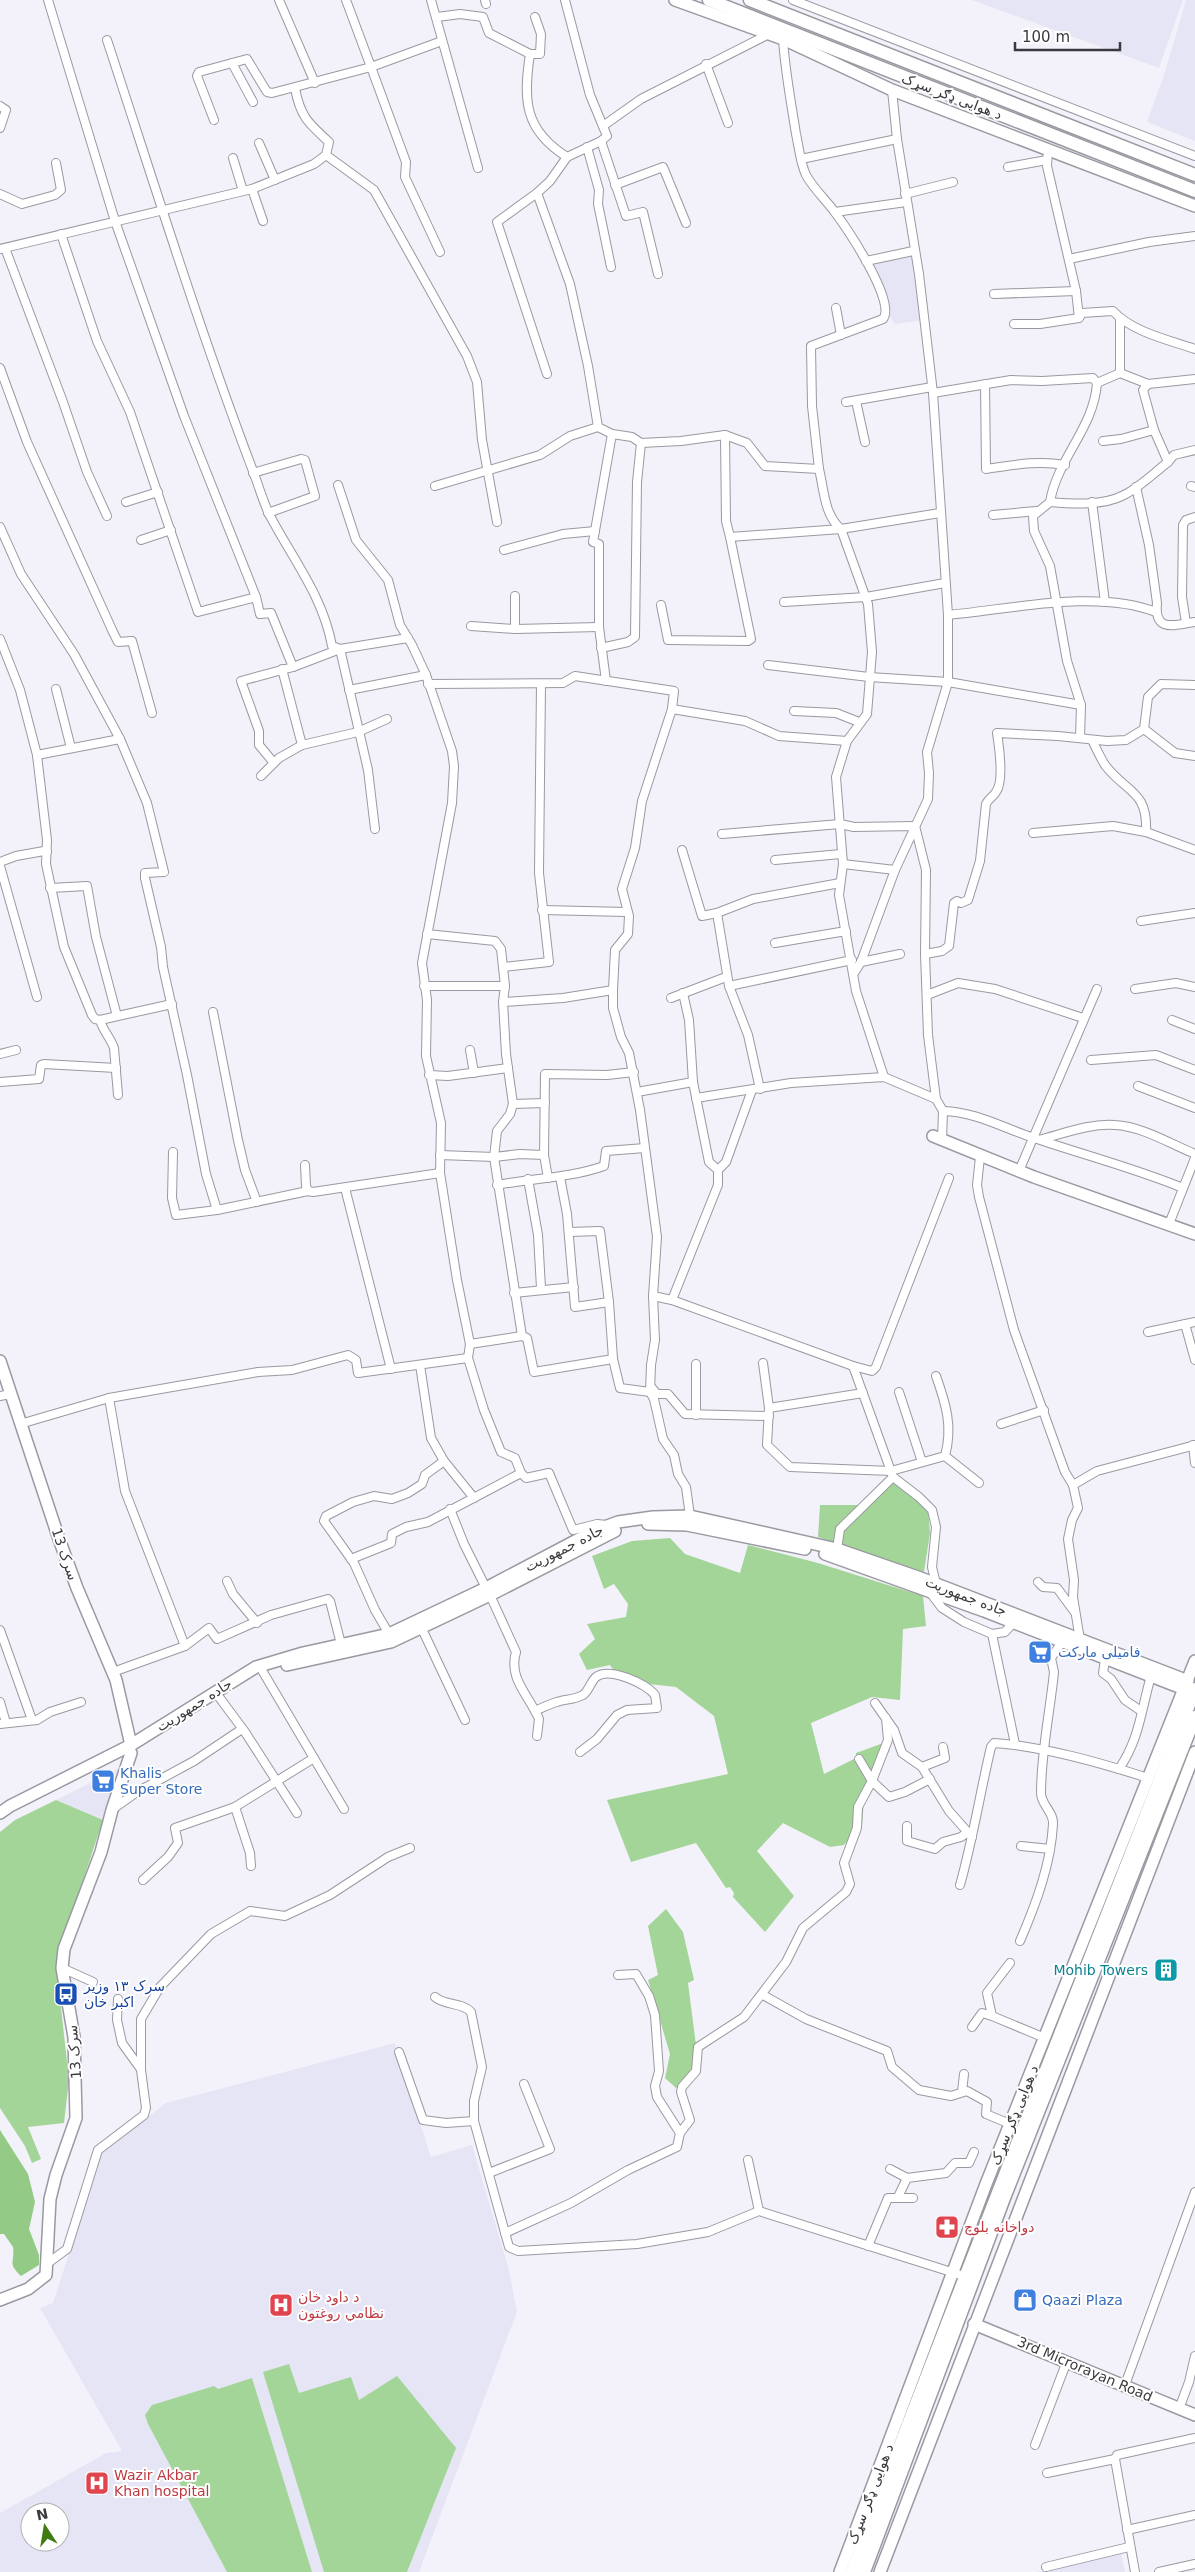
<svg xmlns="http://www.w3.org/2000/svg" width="1195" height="2572" font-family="'DejaVu Sans','Noto Sans Arabic',sans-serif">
<rect width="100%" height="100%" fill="#f3f2fb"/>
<g fill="#e6e5f5" fill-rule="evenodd">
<polygon points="972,0 1183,0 1159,68"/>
<polygon points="1186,0 1195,0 1195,141 1147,122 1165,72"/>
<polygon points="914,253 923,320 895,324 890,317 869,263"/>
<polygon points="120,1768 103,1820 56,1800"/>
<path d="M395,2043L431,2157L472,2145L509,2270L517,2312L419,2572H0V2513L106,2453L122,2451L40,2308L53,2303L101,2154L166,2103ZM30,2512H60V2542H30Z"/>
<polygon points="1121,2552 1125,2572 1036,2572"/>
</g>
<g fill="#a4d598">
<polygon points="893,1479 928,1509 930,1533 924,1572 818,1537 820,1505 859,1505"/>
<polygon points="670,1538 685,1554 740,1573 748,1545 818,1563 923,1596 926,1626 903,1629 900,1700 872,1697 811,1723 824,1774 856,1758 856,1753 886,1742 890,1750 865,1787 862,1824 844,1845 830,1847 783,1823 757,1851 794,1896 765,1932 733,1897 734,1893 730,1887 726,1888 696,1843 631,1862 607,1800 728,1774 714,1716 676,1687 621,1681 610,1665 587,1670 579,1654 595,1639 587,1624 626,1617 628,1604 614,1584 604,1589 592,1556 632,1541"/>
<polygon points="56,1800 103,1820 56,1962 69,2080 64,2123 28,2127 41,2159 32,2163 25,2146 0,2108 0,1832 15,1820"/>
<polygon points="666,1909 683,1932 694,1980 688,1983 696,2045 691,2072 676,2088 665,2078 670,2054 648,1980 658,1975 648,1926"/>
<polygon points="289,2364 299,2393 351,2377 359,2400 397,2376 456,2448 407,2572 324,2572 263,2372"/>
<polygon points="252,2378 312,2572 227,2572 148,2424 145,2415 152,2405 214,2386 218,2389"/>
</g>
<path fill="#93ca85" d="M0,2130L28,2174L35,2202L29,2229L39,2255V2265L21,2276C7,2263 15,2263 13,2247L4,2234H0Z"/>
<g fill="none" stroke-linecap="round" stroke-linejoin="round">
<g stroke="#9999a1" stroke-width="10">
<g id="street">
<polyline points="48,0 115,221 184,416 256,597 260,614 271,613 293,667 241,681 259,731 259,745 274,763"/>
<polyline points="279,0 315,83"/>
<polyline points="431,0 478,168"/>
<polyline points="485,0 486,4"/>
<polyline points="793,0 1195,156"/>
<polyline points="437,17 460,14 483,17 489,33 530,54"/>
<path d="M535,17L541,34L540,54H530C523,100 524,130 567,157"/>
<path d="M783,39C785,71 791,102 796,134C799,147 800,162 806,175C813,188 825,199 834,211C846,227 897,302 883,319L811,346L812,406L819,469"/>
<path d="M107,40C155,186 201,335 256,479C260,491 264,503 269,514C292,558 323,596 332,646L340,649L408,638"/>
<polyline points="232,63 253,102"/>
<polyline points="706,64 728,123"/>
<polyline points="0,106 6,110 0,128"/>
<polyline points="214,120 197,76 199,72 247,59 267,92 272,93 371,67 346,0"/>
<polyline points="603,126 641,99 767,35"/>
<polyline points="601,141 626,216 643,212 658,274"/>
<polyline points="259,143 275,180"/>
<polyline points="587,147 599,190 598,204 611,267"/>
<polyline points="1048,149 1047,166 1076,291 1079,318"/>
<polyline points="326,155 374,190 467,356 477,382 482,440 497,522"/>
<polyline points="233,158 243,191"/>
<polyline points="801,159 897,139"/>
<polyline points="1008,167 1047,160"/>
<polyline points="615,185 663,167 686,223"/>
<polyline points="252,189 263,221"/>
<polyline points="0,194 22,204 55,195 61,190 56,163"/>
<polyline points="905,194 953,182"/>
<polyline points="835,212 906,202"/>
<polyline points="61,234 97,341 130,412 198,612 256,597"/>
<polyline points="5,248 63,402 87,472 107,516"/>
<path d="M0,249L252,189L314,164L326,155L329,142C308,123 300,116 295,88"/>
<polyline points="440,252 405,177 406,162 371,67 442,41"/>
<polyline points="1069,259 1149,242 1195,236"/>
<polyline points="866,261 913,251"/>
<polyline points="994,294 1076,291"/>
<polyline points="836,308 841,335"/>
<path d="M1014,324H1040L1079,318L1082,313L1113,311C1132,332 1169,340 1195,349"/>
<polyline points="0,368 27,442 113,632 118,642 132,641 152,713"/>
<polyline points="1120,373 1120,319"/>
<polyline points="547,374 497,222 537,193 550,181 567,157 601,141 607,136 590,95 565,0"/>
<polyline points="1097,383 1120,373 1148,384 1195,379"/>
<path d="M985,384L986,469C1013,465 1038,460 1065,465"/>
<polyline points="1148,384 1143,390 1154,430 1168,462"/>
<path d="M933,393L1011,380L1042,381L1093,378L1097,383C1094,428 1057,459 1050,502L1033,516L1034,531L1050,566L1067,661L1081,705L1080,738"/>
<polyline points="856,401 865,442"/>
<polyline points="846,402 932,387"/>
<path d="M598,427L612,434L632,437L641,443L681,441L725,435L747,443L765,466L819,469C824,489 824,515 841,529L868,604L872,652L867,714L847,741L836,777L843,864L839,895L856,991L884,1077"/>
<polyline points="725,435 726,521 730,537 841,529 940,513"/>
<polyline points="1103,441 1121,439 1154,430"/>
<polyline points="253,473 301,459 305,460 315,496 268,513"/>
<polyline points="338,485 356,540 388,580 400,625 412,645 426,675 452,751 454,766 452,803 422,963 427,1000 426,1056 441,1123 440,1173 457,1280 470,1344 468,1358 484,1410 501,1452 515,1458 521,1473"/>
<polyline points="435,486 540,455 570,436 598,427 588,366 570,284 537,193"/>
<polyline points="1191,486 1195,487"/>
<path d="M1136,487L1149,545L1157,603C1154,633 1174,625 1195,622"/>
<polyline points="126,502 158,492"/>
<path d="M1050,502C1073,504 1103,506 1124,495C1140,487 1154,473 1168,462L1174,455L1195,450"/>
<polyline points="1092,502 1105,602"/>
<polyline points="993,515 1036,511"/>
<polyline points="0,527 21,574 74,654 120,739 147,803 164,872 145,873 145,878 161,947 163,967 187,1075 206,1174 217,1210"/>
<polyline points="141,540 171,530"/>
<polyline points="504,550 563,534 595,531"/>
<polyline points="784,602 866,597 945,583"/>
<polyline points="661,605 668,640 748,641 751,639 730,537"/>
<path d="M948,615C1012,609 1097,589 1156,612"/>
<polyline points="1186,623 1182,597 1183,525 1186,520 1195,517"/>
<polyline points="471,626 515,629 599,627"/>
<polyline points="515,629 515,596"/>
<polyline points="0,639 20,690 37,755 47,840 46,864 64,947 92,1015 95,1019 100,1020 172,1004"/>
<polyline points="601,648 628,642 635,637 637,482 641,443"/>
<polyline points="768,665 869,677 948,682 1081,705"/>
<polyline points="293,667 340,649 368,770 375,829"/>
<polyline points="282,669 302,745 358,732 387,719"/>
<polyline points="606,681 599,627 599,544 593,542 612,434"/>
<polyline points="428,684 563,683 575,676 674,691 672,709 642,801 635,848 622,889 629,916 628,934 615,950 613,990 613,1008 621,1037 629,1053 640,1110 657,1237 653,1296 655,1340 651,1365 650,1392 654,1399 663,1439 674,1455 678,1474 686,1487 690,1516"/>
<polyline points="56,689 71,748"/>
<polyline points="349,690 426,675"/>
<polyline points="672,709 745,721 779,736 847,741"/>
<polyline points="794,711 836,713 859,722"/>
<polyline points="1144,729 1148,697 1161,684 1195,685"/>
<polyline points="1144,729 1175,753 1195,756"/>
<path d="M1092,740C1096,748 1100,757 1105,765C1126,793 1148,790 1146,832"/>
<polyline points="37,755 120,739"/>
<polyline points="261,776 279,758 302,745"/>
<polyline points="1033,833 1113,826 1146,832 1195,850"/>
<polyline points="722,834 840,824 854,827 915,826 926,870 925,954 928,1035 936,1099"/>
<polyline points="682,850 702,916 717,913 753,899 840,883"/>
<polyline points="775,860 841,854"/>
<polyline points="0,862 16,856 44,851 47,852"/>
<polyline points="843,864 895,870"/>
<polyline points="0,866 37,997"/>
<polyline points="50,888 87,886 96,937 117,1016"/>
<polyline points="542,910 627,912"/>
<polyline points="717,913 729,986 748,1035 760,1089"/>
<polyline points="1141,921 1195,913"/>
<polyline points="427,934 495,941 501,949 505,986 503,1002 506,1054 513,1104 510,1114 497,1131 494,1157 522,1336 527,1338 534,1372 613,1359"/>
<polyline points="775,943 846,931"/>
<path d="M925,954L942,951L949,946L954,903L957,901L961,903L968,900L980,861L986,804C989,798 993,797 996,792C1004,782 999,746 997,733L1058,736L1107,741L1126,740L1144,729"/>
<polyline points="861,962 900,954"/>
<polyline points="503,967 549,962 539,873 541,684"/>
<polyline points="854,973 861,962 895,870 928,799 929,773 927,752 948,682 948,615 933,393 919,274 897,139 892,90"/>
<polyline points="424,986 505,986"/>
<polyline points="729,986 852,960"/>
<polyline points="1135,989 1176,983 1195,987"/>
<polyline points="683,993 689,1020 693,1082"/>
<polyline points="927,995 958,983 995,989 1083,1018"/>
<polyline points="671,998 726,977"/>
<polyline points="503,1002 563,998 613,990"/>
<polyline points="213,1012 238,1140 245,1170 257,1202"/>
<path d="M100,1020C103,1031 110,1037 114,1048L118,1095"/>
<polyline points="1172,1020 1195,1029"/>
<polyline points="470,1050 474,1073"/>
<polyline points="0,1054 16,1050"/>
<polyline points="1091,1060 1156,1055 1195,1070"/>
<polyline points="429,1075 448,1076 508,1068"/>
<polyline points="0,1082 39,1079 41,1065 44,1064 116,1068"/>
<polyline points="1138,1086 1195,1108"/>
<polyline points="637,1092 693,1082 709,1162 718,1170 726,1162 752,1090"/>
<polyline points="696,1098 791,1083 884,1077 936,1099 943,1111 942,1140"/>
<polyline points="513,1104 545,1103"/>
<path d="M943,1111C977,1112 1003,1128 1034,1138C1084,1155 1134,1168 1183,1188"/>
<path d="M1042,1139C1065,1133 1091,1123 1115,1125C1141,1126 1171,1144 1195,1154"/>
<polyline points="173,1152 172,1198 176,1215 217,1210 308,1191"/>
<polyline points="440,1155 494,1157 520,1154 544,1155 548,1178"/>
<polyline points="544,1155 545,1074 607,1075 634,1072"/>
<polyline points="980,1157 977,1185 979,1197 1014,1330 1065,1472 1073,1485 1097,1471 1195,1445"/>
<polyline points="305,1165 306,1186 308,1191 313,1192 440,1173"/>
<polyline points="1019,1171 1097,989"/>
<polyline points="560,1177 567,1214 575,1307 609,1302"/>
<polyline points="528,1179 538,1235 541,1288"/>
<path d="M497,1185C533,1178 570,1178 604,1166L606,1151L645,1148"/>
<polyline points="345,1188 391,1369"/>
<polyline points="1169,1224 1195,1158"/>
<polyline points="569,1232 600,1231 609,1302 613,1359 620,1388 650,1392"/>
<polyline points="514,1293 574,1287"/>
<polyline points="653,1296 672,1300 853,1366 893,1477 919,1497 932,1510 936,1527 932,1567 936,1584"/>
<polyline points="672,1300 718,1185 718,1170"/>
<polyline points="1185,1324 1195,1360"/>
<polyline points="1148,1332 1195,1322"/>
<polyline points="470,1344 522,1336"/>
<polyline points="763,1363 769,1408 767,1445 790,1467 891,1471 945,1456"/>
<polyline points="696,1364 696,1415"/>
<polyline points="420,1365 431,1438 444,1461 474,1498"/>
<polyline points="853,1366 872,1371 876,1367 949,1178"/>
<path d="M936,1376C946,1404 953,1427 945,1456"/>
<polyline points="652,1388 657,1394 668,1394 685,1414 769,1416"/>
<polyline points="899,1392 922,1462"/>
<polyline points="0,1396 10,1394"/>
<polyline points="109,1398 125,1491 185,1646"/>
<polyline points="769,1408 863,1393"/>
<polyline points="20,1424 109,1398 258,1372 292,1370 348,1355 356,1360 358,1373 468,1358"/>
<polyline points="1001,1424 1044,1410"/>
<polyline points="1193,1445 1195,1463"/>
<polyline points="945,1456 979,1483"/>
<polyline points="1073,1485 1078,1508 1072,1520 1068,1539 1074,1580 1073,1597 1080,1640"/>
<polyline points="450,1509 464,1544 486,1588"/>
<polyline points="837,1549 840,1529 893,1477"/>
<polyline points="351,1559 391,1543 392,1534 406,1527 428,1522 521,1473 526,1478 549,1473 573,1530 597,1524 607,1525"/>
<polyline points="227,1581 233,1594 257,1623"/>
<polyline points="1038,1582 1043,1587 1057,1588 1074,1611"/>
<polyline points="929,1591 942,1608 964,1622 992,1634 1005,1632 1013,1623"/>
<path d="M490,1595L516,1652C508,1679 529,1695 539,1719L537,1736"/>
<polyline points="422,1629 465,1720"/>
<polyline points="0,1630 32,1720"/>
<polyline points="389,1634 375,1610 354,1563 324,1521 326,1516 353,1502 374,1496 392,1499 408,1493 422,1484 425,1475 444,1461"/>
<polyline points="992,1634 1015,1744"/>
<polyline points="1105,1659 1103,1673 1111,1679 1125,1700 1141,1711"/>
<polyline points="113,1672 185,1646 209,1628 217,1639 271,1615 328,1599 330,1601 341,1644"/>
<polyline points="263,1672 344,1809"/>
<polyline points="219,1697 245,1732 297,1813"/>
<polyline points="0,1702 6,1723"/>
<polyline points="875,1703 894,1730 902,1753 922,1767 949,1811 972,1837"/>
<path d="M535,1711C542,1708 549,1704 557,1702C565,1699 574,1700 583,1695C589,1691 591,1681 596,1677C609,1667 646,1683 655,1695L657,1708L627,1710L617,1715L597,1739L580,1752"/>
<polyline points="0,1724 37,1720 50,1712 81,1702"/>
<polyline points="859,1759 872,1781 889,1797 905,1792 930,1779"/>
<polyline points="922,1767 945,1758 943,1747"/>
<path d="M1119,1769C1140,1738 1141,1710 1151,1676"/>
<polyline points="235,1807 250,1853 251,1866"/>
<polyline points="113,1809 137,1792 194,1761 242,1729"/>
<polyline points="907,1826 907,1841 935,1849 943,1842 961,1837 968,1832"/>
<polyline points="1021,1846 1050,1849"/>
<polyline points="143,1880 168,1857 178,1843 175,1828 235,1807 314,1758"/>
<path d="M960,1885C973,1839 980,1793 991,1747L994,1743C1043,1746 1101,1763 1148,1778"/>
<path d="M1020,1941C1036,1904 1051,1864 1053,1824C1054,1812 1041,1805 1041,1793C1041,1753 1050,1712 1054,1672L1051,1658L1062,1642"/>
<polyline points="1010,1963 987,1993 992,2016 1045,2038"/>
<polyline points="62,1968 93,1982"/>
<polyline points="618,1975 636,1974 649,1996 655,2015 659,2071 655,2086 657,2097 680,2133"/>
<polyline points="763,1995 806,2019 887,2051 892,2067 919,2090 951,2096 967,2091 987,2102 986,2114 1010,2124"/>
<path d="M435,1997C445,2006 462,2002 471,2012L482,2067L474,2101V2121L509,2247L518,2251L637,2244L708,2232L759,2211L964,2276"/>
<polyline points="118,1999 117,2020 122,2043 140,2068"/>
<polyline points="972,2027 982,2013 992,2016"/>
<polyline points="399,2052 423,2120 446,2123 474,2121"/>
<polyline points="962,2092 964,2074"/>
<polyline points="748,2160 759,2211"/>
<polyline points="890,2169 907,2178 946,2173 955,2163 969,2163 974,2152"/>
<polyline points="489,2173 550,2149 524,2084"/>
<polyline points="898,2197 907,2178"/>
<polyline points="505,2233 571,2203 628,2170 677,2147 680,2133 690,2120 681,2092 682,2087 696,2071 698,2047 744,2017 786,1962 803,1928 846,1892 850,1884 844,1863 857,1828 858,1807 872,1781 888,1740 886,1718"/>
<polyline points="868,2246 888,2198 913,2198"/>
<polyline points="48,2263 67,2249 98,2150 144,2115 146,2108 141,2070 141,2019 160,1987 211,1934 250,1911 285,1916 330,1895 388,1857 410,1848"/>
<polyline points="1125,2385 1195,2192"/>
<polyline points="1179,2409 1189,2382 1195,2356"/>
<polyline points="1035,2445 1067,2361"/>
<polyline points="1047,2473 1115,2459"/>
<polyline points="1127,2530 1195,2515"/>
<polyline points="1046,2567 1129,2547"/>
<polyline points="1135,2572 1115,2459 1117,2455 1195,2438"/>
<polyline points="1159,2572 1195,2564"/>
</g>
</g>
<g stroke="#9999a1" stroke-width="14">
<g id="secondary">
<polyline points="675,0 783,39 892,90 1195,206"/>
<polyline points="933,1136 1034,1177 1195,1234"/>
<polyline points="0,1361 59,1539 77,1588 116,1680 131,1745"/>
<polyline points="648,1524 687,1525 805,1549"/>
<polyline points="825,1554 984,1611 1184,1689"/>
<polyline points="287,1665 391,1642 490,1595 615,1531"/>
<polyline points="0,1813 10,1806 131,1745 256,1667 303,1653 389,1634 486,1588 594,1531 618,1522 653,1517 690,1516 837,1549 918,1577 1188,1681"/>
<polyline points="0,2300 28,2289 46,2275 50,2199 56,2175 76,2118 74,2037 62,1968 64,1949 101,1852 112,1810 131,1753"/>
<polyline points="974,2324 1195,2415"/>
<polyline points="840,2572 986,2184 1195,1661"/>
<polyline points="880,2572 1195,1752"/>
</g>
</g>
<g stroke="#9999a1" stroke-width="15">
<g id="primary">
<polyline points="709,0 1195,191"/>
<polyline points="750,0 1195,175"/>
<path d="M852,2572C963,2276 1081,1984 1195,1689"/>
<polyline points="864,2572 1004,2198 1195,1717"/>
</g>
</g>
<use href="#street" stroke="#fff" stroke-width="8"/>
<use href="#secondary" stroke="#fff" stroke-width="11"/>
<use href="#primary" stroke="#fff" stroke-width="12"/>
</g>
<defs>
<g id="supermarket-square" transform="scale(1.25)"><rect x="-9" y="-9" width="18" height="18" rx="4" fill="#3f7fe0" stroke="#fff"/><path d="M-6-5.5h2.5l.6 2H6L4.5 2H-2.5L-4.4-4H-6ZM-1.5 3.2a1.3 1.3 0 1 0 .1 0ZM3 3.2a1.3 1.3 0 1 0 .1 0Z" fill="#fff"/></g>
<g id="building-square" transform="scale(1.25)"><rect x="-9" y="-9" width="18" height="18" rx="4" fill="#0f9aa8" stroke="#fff"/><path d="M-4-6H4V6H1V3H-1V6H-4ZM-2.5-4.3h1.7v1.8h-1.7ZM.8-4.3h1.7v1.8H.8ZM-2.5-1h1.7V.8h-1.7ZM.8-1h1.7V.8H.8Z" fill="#fff"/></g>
<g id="bus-square" transform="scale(1.25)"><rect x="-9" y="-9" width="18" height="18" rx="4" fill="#1a4fb4" stroke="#fff"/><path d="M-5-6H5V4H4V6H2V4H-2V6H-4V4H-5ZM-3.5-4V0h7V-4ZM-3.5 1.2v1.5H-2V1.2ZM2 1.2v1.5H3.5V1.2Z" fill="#fff"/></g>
<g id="pharmacy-square" transform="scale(1.25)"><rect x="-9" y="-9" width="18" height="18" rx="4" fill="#e0444e" stroke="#fff"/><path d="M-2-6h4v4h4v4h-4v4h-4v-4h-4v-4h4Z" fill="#fff"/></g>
<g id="shop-square" transform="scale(1.25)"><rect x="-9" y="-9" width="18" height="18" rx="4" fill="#3f7fe0" stroke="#fff"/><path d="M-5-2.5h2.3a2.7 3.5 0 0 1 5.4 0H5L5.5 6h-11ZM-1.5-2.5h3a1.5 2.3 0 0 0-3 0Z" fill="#fff"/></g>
<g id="hospital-square" transform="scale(1.25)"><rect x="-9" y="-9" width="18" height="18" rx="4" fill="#e0444e" stroke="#fff"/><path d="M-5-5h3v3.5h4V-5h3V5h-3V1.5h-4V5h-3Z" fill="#fff"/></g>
</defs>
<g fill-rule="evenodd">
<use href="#supermarket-square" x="1040" y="1652"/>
<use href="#supermarket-square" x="103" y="1781"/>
<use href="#building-square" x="1166" y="1970"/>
<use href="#bus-square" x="66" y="1994"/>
<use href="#pharmacy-square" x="947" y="2227"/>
<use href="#shop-square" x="1025" y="2300"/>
<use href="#hospital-square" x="281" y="2305"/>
<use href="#hospital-square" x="97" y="2483"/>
</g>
<g text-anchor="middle" stroke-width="4" stroke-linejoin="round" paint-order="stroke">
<g font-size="14" fill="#3a393d" stroke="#fff">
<text transform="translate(952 96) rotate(21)" y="5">د هوایی ډګر سړک</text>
<text transform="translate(564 1548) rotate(-27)" y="5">جاده جمهوریت</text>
<text transform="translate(65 1554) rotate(71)" y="5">سرک 13</text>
<text transform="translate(966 1596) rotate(21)" y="5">جاده جمهوریت</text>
<text transform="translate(194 1705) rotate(-32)" y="5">جاده جمهوریت</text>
<text transform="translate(74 2052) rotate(-95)" y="5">سرک 13</text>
<text transform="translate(1014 2115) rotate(-68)" y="5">د هوایی ډګر سړک</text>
<text transform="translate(1085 2369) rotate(23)" y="5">3rd Microrayan Road</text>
<text transform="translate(870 2494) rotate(-69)" y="5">د هوایی ډګر سړک</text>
</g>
<g font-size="14" fill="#366cbe" stroke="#fff" text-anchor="start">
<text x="1058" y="1657">فامیلی مارکت</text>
<text x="120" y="1778">Khalis<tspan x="120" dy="16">Super Store</tspan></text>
<text x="1042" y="2305">Qaazi Plaza</text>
</g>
<g font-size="14" fill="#0d838f" stroke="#fff" text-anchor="end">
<text x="1148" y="1975">Mohib Towers</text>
</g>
<g font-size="14" fill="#164399" stroke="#fff" text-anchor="start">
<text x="84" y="1991">سرک ۱۳ وزیر<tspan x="84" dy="16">اکبر خان</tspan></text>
</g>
<g font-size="14" fill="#be3a42" stroke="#fff" text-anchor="start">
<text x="964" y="2232">دواخانه بلوچ</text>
<text x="298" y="2302">د داود خان<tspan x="298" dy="16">نظامي روغتون</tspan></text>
<text x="114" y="2480">Wazir Akbar<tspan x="114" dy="16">Khan hospital</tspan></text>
</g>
</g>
<g transform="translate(45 2527) rotate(348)"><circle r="24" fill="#ffffff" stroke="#b0b0b1"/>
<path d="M0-4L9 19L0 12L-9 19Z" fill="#417b13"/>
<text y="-8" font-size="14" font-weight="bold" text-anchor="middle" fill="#3a393d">N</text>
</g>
<path d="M1015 42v8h105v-8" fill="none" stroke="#3a393d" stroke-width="2.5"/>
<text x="1022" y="42" font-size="15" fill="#3a393d" stroke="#ffffff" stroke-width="4" paint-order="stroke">100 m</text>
</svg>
